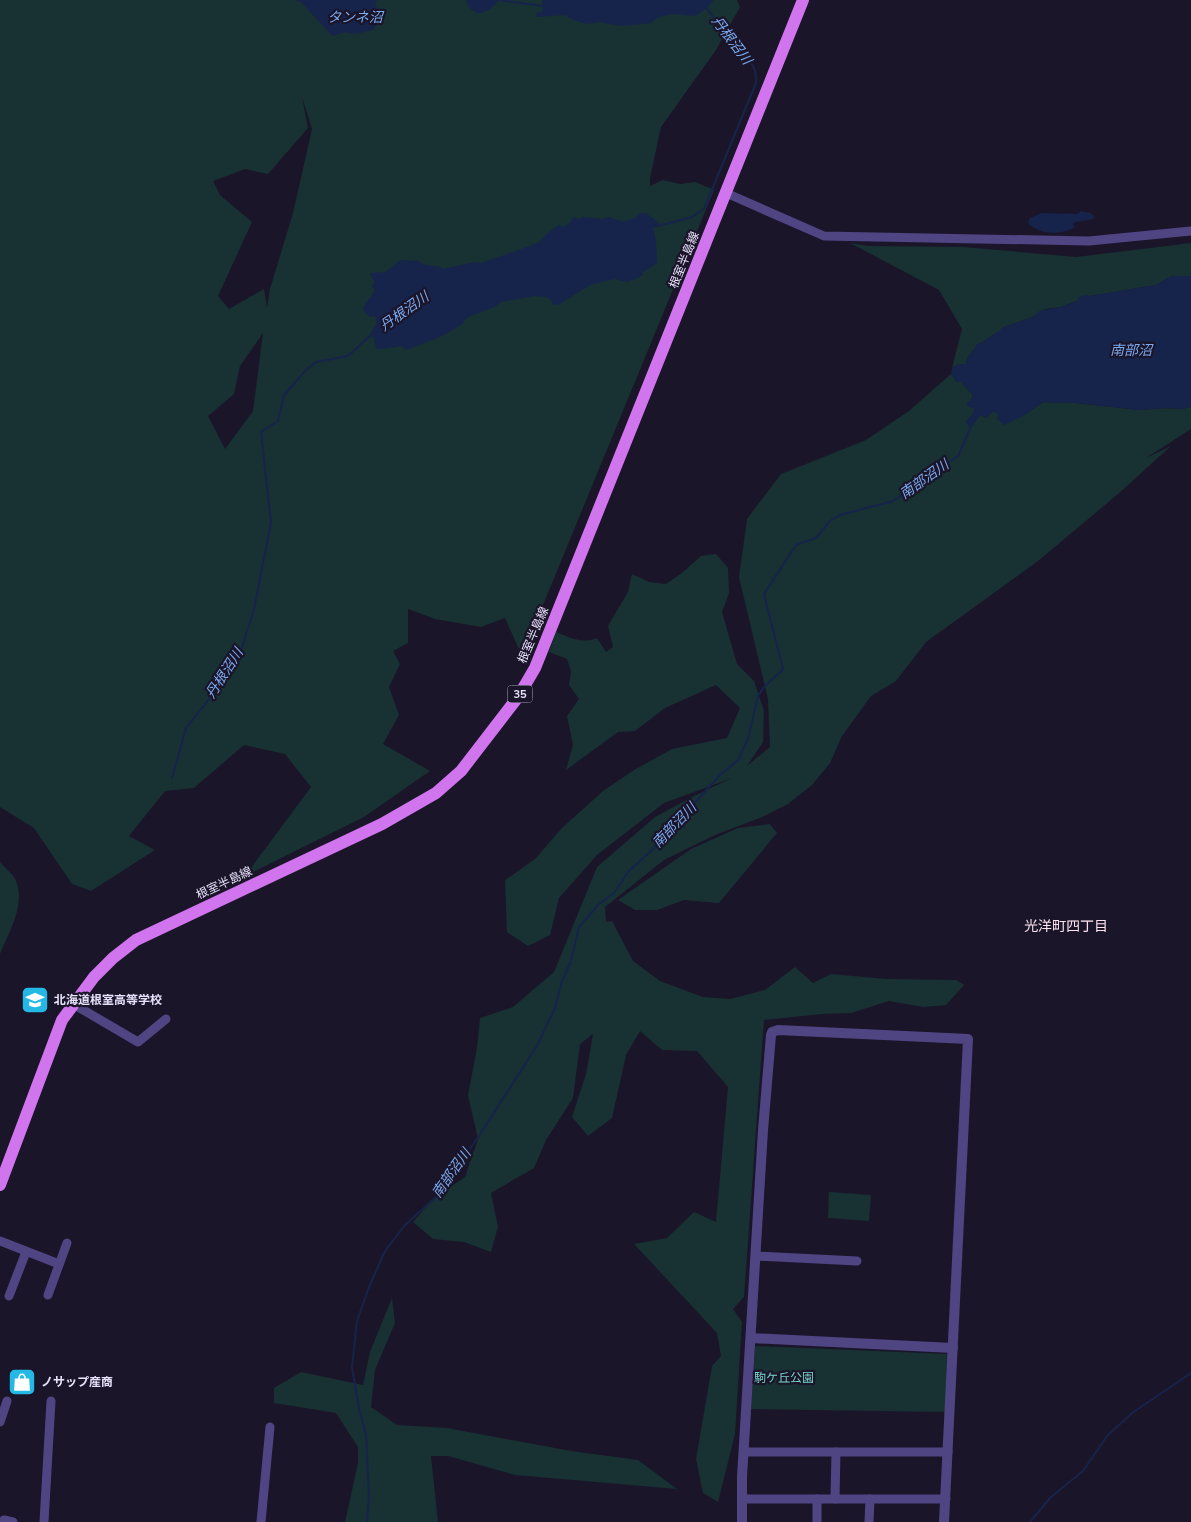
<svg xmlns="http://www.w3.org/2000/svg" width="1191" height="1522" font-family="Mulish,'Noto Sans JP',sans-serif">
<rect width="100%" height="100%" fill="#1b152a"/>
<g fill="#183133" fill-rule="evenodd">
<path d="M0,0H737L740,7L716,50L661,127L650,178V186L663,180L680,184L695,182L714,190L522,656L505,618L481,627L435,619L408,609V643L393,651L400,664L389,687L399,715L383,744L430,771L364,817L245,876L311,787L285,754L244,745L194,788L165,791L129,836L155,850L91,891L72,884L34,828L0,807ZM302,97L312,129L293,213L270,289L267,308L264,289L229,309L218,296L252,222L220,195L213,181L245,169L268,174L308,128ZM263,333L253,411L225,449L208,416L234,394L240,366Z"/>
<path d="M850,243L868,246L963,247L1076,257L1191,243V276H1172L1156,285L1090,296L1061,307L1045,309L1033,317L1002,328L1001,331C991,334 987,341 978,344C974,353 969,351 966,364H960L952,368L962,329L939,290Z"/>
<path d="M951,374L957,382H961L973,395L971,400L975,409L972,415L966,422L973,421L981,415L986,418L993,411L1017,418L1021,417L1043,402L1076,403L1140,410L1165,408L1181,409L1191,407V429L1146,458L1171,446L1118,494L1038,561L926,642L896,681L871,696L842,736L830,763L812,785L788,804L762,817L715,835L664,860L605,907L606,922L612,921L633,961L660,981L703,997L730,999L765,990L795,967L813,983L831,974L886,979L956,980L964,985L946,1005L923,1007L889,1001L851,1013L822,1014L764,1020L744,1297L733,1309L742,1322L735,1434L718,1502L703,1493L696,1459L712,1366L721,1356L717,1333L634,1244L667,1238L694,1212L716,1222L728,1087L697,1051L662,1050L640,1031L626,1055L612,1118L588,1136L572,1117L586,1074L593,1034L580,1044L573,1098L546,1140L534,1168L491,1193L498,1227L491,1252L464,1242L433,1239L413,1222L434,1198L465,1177L478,1139L468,1095L477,1048L480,1018L513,1007L554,972L597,867L655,817L694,796L732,778L664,803L597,855L559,898L550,935L528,946L507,932L505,880L535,859L562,828L603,791L634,770L672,749L727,738L740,708L716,685L665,708L635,731L618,732L566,770L573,745L567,716L579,699L569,685L571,671L567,659L549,652L556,632C570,638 583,644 597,638L606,652L613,647L608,626L628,592L632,574L649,582L666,584L682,573L701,556L716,554L728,568L729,593L722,612L737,664L754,681L764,711L763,742L747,766L770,747L768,699L739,577L747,519L781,474L866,440L909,411Z"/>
<polygon points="770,824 777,833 719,903 684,900 657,910 635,910 618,900 691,849 738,828"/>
<path d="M0,862C4,867 10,872 14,877C28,901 9,932 0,954Z"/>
<polygon points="829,1192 871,1195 869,1221 828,1218"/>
<polygon points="392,1298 395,1323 375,1370 371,1407 397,1425 447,1428 571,1451 638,1460 677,1489 515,1475 448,1456 431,1456 438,1522 345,1522 358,1463 358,1447 336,1413 274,1403 274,1388 301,1372 363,1385 370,1352"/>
<polygon points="755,1346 947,1354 946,1412 751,1409"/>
</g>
<g fill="#16244c">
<polygon points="293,0 377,0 375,5 382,16 373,30 355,34 345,32 332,36 301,2"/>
<path d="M466,0H499C488,13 474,21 466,0Z"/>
<polygon points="542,0 714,0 707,8 695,16 671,14 658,17 651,23 622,26 599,22 588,24 573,20 565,15 536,17 537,13 543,11"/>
<path d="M1081,211L1090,213L1095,217C1088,222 1081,220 1073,223L1074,228C1059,235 1040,235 1028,223L1030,218L1042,213L1078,214Z"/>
<path d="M646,213L659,223V226L653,228L656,241L657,263L643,272V275L628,282L614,279L590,285L558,305L553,304L552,301L547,297L534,296L502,302L492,308L468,317L461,325L442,336L406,350L401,346L381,349L376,348L374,337L369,336L377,323L375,316L370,317L363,310C365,300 372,299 375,290L372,286L375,283L370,274L378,272L384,273L401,260L418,261L425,265L440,267L443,269L476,262L481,263L530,246L539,242L550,231L559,225L563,227L568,225L574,217L579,219L583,217L603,219L609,217L623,222L635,218L639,214Z"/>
<path d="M1172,276H1191V407L1181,409L1165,408L1140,410L1076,403L1043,402L1021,417L1004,425L997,419L998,414L993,411L986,418L981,415L973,421L970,428L966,422L972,415L975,409L967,406V403L971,400L973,395L961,382H957L951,374L952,368L960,364H966C969,351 974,353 977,344C987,341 991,334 1000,331L1002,328L1033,317L1039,311L1061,307L1077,301L1079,297L1085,295L1090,296L1156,285Z"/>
</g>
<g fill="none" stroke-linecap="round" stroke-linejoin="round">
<g stroke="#16244c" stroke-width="2">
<polyline points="498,0 543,6"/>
<path d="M658,226L692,217L704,209L756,83C759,62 736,46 724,32C717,24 712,15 706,7"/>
<polyline points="172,778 186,728 222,683 240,654 254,609 271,523 261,432 278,421 284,395 305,371 316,362 348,356 371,335"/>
<polyline points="367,1522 369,1496 366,1434 359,1409 352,1367 357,1321 369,1287 385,1251 405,1225 435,1198 479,1136 538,1044 555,1008 562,981 571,961 579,927 599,904 614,893 629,871 652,850 720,775 738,760 748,739 758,696 764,687 783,669 764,594 796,545 816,538 830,521 840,515 893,501 959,455 970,428 977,418"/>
<polyline points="1030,1522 1051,1497 1083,1471 1107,1436 1132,1413 1191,1373"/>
</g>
<g stroke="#504583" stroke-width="9">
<polyline points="726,193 824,236 1089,241 1191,231"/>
<polyline points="73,1004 138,1042 166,1019"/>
<polyline points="0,1241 59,1264"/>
<polyline points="756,1256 857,1261"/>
<polyline points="48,1295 67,1243"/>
<polyline points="9,1296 26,1252"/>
<polyline points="0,1422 7,1401"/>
<polyline points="745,1452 948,1452"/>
<polyline points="742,1499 946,1499"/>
<polyline points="835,1499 836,1452"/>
<polyline points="4,1522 4,1520 13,1522"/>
<polyline points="44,1522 51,1401"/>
<polyline points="261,1522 270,1427"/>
<polyline points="817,1522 817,1499"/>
<polyline points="869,1522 870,1499"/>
</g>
<g stroke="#504583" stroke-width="10">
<polyline points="751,1338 953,1348"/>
<polyline points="742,1522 742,1477 763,1130 771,1035 772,1032 778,1030 968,1039 944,1522"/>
</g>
<polyline stroke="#d175ee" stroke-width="12" points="0,1185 62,1020 94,977 113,958 136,940 382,824 436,793 461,771 518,697 535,668 803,0"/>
</g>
<defs>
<g id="school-square" transform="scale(1.4375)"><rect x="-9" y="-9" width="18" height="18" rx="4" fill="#24b8e5" stroke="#1b152a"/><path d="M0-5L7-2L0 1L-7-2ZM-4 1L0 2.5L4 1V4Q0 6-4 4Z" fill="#fff"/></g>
<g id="shop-square" transform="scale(1.4375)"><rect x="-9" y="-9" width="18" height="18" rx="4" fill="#24b8e5" stroke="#1b152a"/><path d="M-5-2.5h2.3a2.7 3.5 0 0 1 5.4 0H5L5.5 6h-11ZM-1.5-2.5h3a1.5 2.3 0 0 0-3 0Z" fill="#fff"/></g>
</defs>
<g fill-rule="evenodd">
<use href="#school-square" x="35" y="1000"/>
<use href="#shop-square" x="22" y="1382"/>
</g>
<g text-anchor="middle" stroke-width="4.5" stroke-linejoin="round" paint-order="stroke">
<rect fill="#1b152a" stroke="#aaa4bc" stroke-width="1" x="507.5" y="685.5" width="25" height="17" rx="4"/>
<g font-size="11" font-weight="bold" fill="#e8e1fb">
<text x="520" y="698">35</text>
</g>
<g font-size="12" fill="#e8e1fb" stroke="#1b152a">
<text transform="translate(684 260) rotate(-68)" y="4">根室半島線</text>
<text transform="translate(533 635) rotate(-67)" y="4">根室半島線</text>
<text transform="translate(224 883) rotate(-25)" y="4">根室半島線</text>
</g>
<g font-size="12" font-weight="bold" fill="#e8e1fb" stroke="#1b152a" text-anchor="start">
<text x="54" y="1004">北海道根室高等学校</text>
<text x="41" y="1386">ノサップ産商</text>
</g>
<g font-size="12" fill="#74d4c9" stroke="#1b152a">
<text x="784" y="1382">駒ケ丘公園</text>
</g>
<g font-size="14" font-style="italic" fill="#7baaef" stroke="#1b152a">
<text x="355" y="22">タンネ沼</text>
<text transform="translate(732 40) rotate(53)" y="5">丹根沼川</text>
<text transform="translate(404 311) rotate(-35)" y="5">丹根沼川</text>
<text x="1131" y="355">南部沼</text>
<text transform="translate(924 479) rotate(-35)" y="5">南部沼川</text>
<text transform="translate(224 673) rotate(-57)" y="5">丹根沼川</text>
<text transform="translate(674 825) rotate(-46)" y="5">南部沼川</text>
<text transform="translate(451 1173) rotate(-55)" y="5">南部沼川</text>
</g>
<g font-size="14" fill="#fce3ef" stroke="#1b152a">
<text x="1066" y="931">光洋町四丁目</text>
</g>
</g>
</svg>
